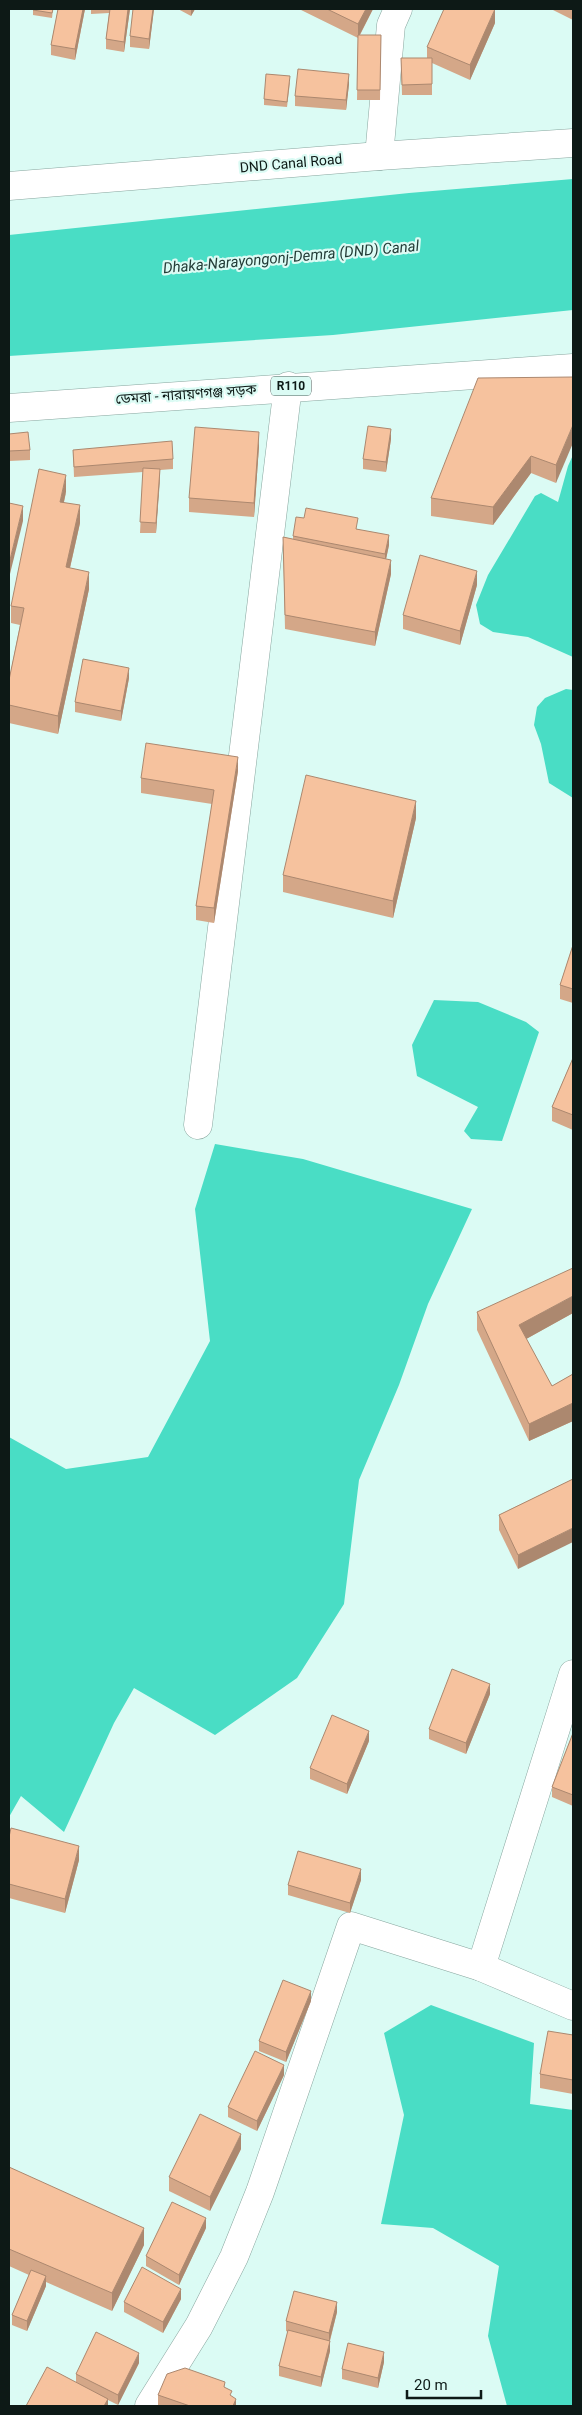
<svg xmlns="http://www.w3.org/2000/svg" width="582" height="2415" font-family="Roboto,'Noto Sans Bengali',sans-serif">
<rect width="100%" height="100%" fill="#dbfbf4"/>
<g fill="#49ddc5">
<polygon points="573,179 573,310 333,335 9,356 9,235 409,193"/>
<polygon points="573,455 573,657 528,637 493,632 480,624 476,605 488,575 535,496 541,493 558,502 568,466"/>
<polygon points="566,689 573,690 573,798 549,783 541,744 534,725 537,707 545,698"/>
<polygon points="434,1000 478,1002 526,1022 539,1032 502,1141 471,1139 464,1131 478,1107 417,1076 412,1045"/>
<polygon points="215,1144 303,1159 472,1209 428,1304 399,1385 359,1480 344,1604 297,1678 215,1735 134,1688 114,1723 64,1832 21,1796 9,1817 9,1437 66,1469 148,1457 210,1341 195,1209"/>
<polygon points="431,2005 534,2043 530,2104 573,2110 573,2406 507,2406 488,2336 499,2266 433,2228 381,2224 404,2115 384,2033"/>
</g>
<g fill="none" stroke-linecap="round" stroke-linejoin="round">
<g stroke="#88a69f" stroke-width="29">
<g id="minor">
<polyline points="379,156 391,25 398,9"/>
<polyline points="9,186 379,156 573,143"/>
<polyline points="198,1125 288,386"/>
<polyline points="481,1967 573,1674"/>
<polyline points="149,2406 199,2326 234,2257 260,2192 351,1926 481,1967 573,2006"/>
</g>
</g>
<g stroke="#88a69f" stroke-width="29">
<polyline id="major" points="9,408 573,368"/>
</g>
<use href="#minor" stroke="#fff" stroke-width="28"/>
<use href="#major" stroke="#fff" stroke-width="28"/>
</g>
<g fill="#d4a788">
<polygon points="33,9 53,9 52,18 33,15"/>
<polygon points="58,9 85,9 75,60 51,55 51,45"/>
<polygon points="91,9 130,9 124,52 106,49 106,39 109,13 91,14"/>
<polygon points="154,9 149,49 130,47 130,36"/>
<polygon points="178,9 195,9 191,16"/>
<polygon points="299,9 373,9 360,35 381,35 380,100 357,100 358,38"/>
<polygon points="551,9 573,9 573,20"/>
<polygon points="495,23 470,80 432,63 432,95 402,95 401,58 427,58 427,47"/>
<polygon points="290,82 287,107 264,105 264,99"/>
<polygon points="349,84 346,110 295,106 295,96"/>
<polygon points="573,377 556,483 531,473 493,525 431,516 431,498"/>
<polygon points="9,434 30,450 30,460 9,461"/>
<polygon points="391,439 386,472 363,469 363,459"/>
<polygon points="259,446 254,517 189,512 189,498"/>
<polygon points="73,450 173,459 173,469 160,470 156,533 140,533 143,472 74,477"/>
<polygon points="66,492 64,502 80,523 70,568 89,589 58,734 9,723 9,680 20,625 11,623 11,606"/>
<polygon points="358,529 389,545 386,559 391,574 375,646 285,629 283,537 293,539 293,536"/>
<polygon points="477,585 460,645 403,629 403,615"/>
<polygon points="129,678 121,721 75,712 75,702"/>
<polygon points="238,771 214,923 196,920 196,906 212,804 141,793 141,778"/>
<polygon points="416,818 393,918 283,892 283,875"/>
<polygon points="573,945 573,1003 560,999 560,985"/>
<polygon points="573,1058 573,1130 552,1121 552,1107"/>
<polygon points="477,1312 573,1313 526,1339 552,1386 573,1374 573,1421 529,1441 477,1330"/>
<polygon points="573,1479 518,1569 499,1530 499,1515"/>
<polygon points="490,1694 466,1754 429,1739 429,1729"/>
<polygon points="573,1733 573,1806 552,1797 552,1787"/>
<polygon points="369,1741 347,1794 310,1779 310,1768"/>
<polygon points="9,1837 79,1860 65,1913 9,1898"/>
<polygon points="361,1880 350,1913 288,1895 288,1885"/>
<polygon points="311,2001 286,2062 259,2051 259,2041"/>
<polygon points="573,2035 573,2094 540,2088 540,2074"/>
<polygon points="284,2075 257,2131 228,2117 228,2107"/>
<polygon points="241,2149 210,2211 169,2191 169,2177"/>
<polygon points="9,2167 144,2245 112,2311 46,2282 46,2286 27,2331 12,2325 12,2315 29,2275 9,2266"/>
<polygon points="206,2228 179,2285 146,2266 146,2256"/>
<polygon points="181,2299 163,2333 124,2312 124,2302"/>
<polygon points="337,2312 330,2341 330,2351 321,2387 279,2376 279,2366 288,2332 286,2331 286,2321"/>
<polygon points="384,2362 378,2388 342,2379 342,2369"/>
<polygon points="139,2363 118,2405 108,2400 108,2406 76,2382 76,2374"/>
<polygon points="225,2388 236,2406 162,2406 158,2405 158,2395"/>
</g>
<g fill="#ac886f">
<polygon points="83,9 85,9 75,60 75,49"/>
<polygon points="128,9 130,9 124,52 124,42"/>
<polygon points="153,9 154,9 149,49 149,39"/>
<polygon points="191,9 195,9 191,16"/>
<polygon points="366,9 373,9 358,38 358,24"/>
<polygon points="495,9 495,23 470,80 470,65"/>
<polygon points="349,74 349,84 346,110 346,100"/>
<polygon points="573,425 573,443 556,483 556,465"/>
<polygon points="391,429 391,439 386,472 386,462"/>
<polygon points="259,432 259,446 254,517 254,503"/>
<polygon points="531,456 531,473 493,525 493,507"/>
<polygon points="160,469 160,479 156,533 156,523"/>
<polygon points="66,475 66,492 60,519 60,502"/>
<polygon points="80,505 80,523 66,585 66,567"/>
<polygon points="23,506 23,521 9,578 9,564"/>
<polygon points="389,535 389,545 385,564 385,554"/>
<polygon points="391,560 391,574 375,646 375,632"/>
<polygon points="477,571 477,585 460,645 460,631"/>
<polygon points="89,572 89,589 58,734 58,716"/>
<polygon points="129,668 129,678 121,721 121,711"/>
<polygon points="238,757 238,771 214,923 214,908"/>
<polygon points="416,801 416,818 393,918 393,901"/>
<polygon points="573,1296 573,1313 519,1343 519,1325"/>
<polygon points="573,1403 573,1421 529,1441 529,1424"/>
<polygon points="573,1528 573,1542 518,1569 518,1555"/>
<polygon points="490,1684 490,1694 466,1754 466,1743"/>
<polygon points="369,1731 369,1741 347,1794 347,1784"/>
<polygon points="79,1846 79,1860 65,1913 65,1899"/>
<polygon points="361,1869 361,1880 350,1913 350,1903"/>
<polygon points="311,1991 311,2001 286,2062 286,2052"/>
<polygon points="284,2065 284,2075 257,2131 257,2121"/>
<polygon points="241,2134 241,2149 210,2211 210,2197"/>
<polygon points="206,2218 206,2228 179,2285 179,2275"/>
<polygon points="144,2228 144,2245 112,2311 112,2293"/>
<polygon points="46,2276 46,2286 27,2331 27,2321"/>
<polygon points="181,2289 181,2299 163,2333 163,2322"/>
<polygon points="337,2302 337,2312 329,2343 329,2333"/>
<polygon points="330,2341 330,2351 321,2387 321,2377"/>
<polygon points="384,2352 384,2362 378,2388 378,2378"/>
<polygon points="139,2353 139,2363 118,2405 118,2395"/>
<polygon points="108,2399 108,2406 104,2406"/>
<polygon points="236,2399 236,2406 233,2406"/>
</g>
<g fill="#f6c29e" stroke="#ac886f">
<polygon points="33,9 53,9 52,13 33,10"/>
<polygon points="58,9 83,9 75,49 51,45"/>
<polygon points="110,9 128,9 124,42 106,39"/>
<polygon points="133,9 153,9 149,39 130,36"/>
<polygon points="327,9 366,9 358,24"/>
<polygon points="444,9 495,9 470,65 427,47"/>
<polygon points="358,35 381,35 380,90 357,90"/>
<polygon points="401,58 432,58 432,84 402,85"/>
<polygon points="298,69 349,74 346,100 295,96"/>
<polygon points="266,74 290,76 287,102 264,99"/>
<polygon points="573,377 573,425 556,465 531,456 493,507 431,498 478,378"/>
<polygon points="368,426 391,429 386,462 363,459"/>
<polygon points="195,427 259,432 254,503 189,498"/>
<polygon points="28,432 30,450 9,451 9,434"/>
<polygon points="172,441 173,459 74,467 73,450"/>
<polygon points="143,468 160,469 156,523 140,522"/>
<polygon points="39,469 66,475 60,502 80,505 66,567 89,572 58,716 9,705 9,680 24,608 11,606"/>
<polygon points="9,503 23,506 9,564"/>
<polygon points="306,508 358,518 356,529 389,535 385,554 293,536 296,517 304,518"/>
<polygon points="283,537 391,560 375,632 285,615"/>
<polygon points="420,555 477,571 460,631 403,615"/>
<polygon points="83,659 129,668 121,711 75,702"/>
<polygon points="146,743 238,757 214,908 196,906 214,790 141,778"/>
<polygon points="306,775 416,801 393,901 283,875"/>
<polygon points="573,945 573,989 560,985"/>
<polygon points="573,1058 573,1115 552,1107"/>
<polygon points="573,1268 573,1296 519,1325 552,1386 573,1374 573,1403 529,1424 477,1312"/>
<polygon points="573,1479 573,1528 518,1555 499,1515"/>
<polygon points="452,1669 490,1684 466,1743 429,1729"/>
<polygon points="332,1715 369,1731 347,1784 310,1768"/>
<polygon points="573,1733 573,1795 552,1787"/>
<polygon points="11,1828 79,1846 65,1899 9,1884 9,1837"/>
<polygon points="298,1851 361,1869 350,1903 288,1885"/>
<polygon points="283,1980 311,1991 286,2052 259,2041"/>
<polygon points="548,2031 573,2035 573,2080 540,2074"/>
<polygon points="255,2051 284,2065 257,2121 228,2107"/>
<polygon points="200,2114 241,2134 210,2197 169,2177"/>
<polygon points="9,2167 144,2228 112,2293 9,2249"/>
<polygon points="172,2202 206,2218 179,2275 146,2256"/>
<polygon points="142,2267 181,2289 163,2322 124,2302"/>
<polygon points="31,2270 46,2276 27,2321 12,2315"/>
<polygon points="294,2291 337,2302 329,2333 286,2321"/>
<polygon points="288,2330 330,2341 321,2377 279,2366"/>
<polygon points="96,2332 139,2353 118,2395 76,2374"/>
<polygon points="348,2343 384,2352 378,2378 342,2369"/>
<polygon points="47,2367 108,2399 104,2406 26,2406"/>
<polygon points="185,2368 225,2382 224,2387 232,2391 230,2395 236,2399 233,2406 190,2406 158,2395 167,2374"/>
</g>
<g text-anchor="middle" stroke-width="4.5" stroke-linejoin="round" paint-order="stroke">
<rect fill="#dbfbf4" stroke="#4b5d59" stroke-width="1" x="271" y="376.5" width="40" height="19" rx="4"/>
<g font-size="12" font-weight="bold" fill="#0d1916">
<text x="291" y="390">R110</text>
</g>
<g font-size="14" fill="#0d1916" stroke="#dbfbf4">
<text transform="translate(291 163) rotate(-5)" y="5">DND Canal Road</text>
<text transform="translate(186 394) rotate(-4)" y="5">ডেমরা - নারায়ণগঞ্জ সড়ক</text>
</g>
<g font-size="15" font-style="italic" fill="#233c37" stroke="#dbfbf4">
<text transform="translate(291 257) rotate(-5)" y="5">Dhaka-Narayongonj-Demra (DND) Canal</text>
</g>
</g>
<rect width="582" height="2415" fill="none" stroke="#0d1916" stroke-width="20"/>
<path d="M407 2390v8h74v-8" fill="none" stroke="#0d1916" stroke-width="2.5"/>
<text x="414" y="2390" font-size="15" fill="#0d1916" stroke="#dbfbf4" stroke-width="4" paint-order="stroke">20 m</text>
</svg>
